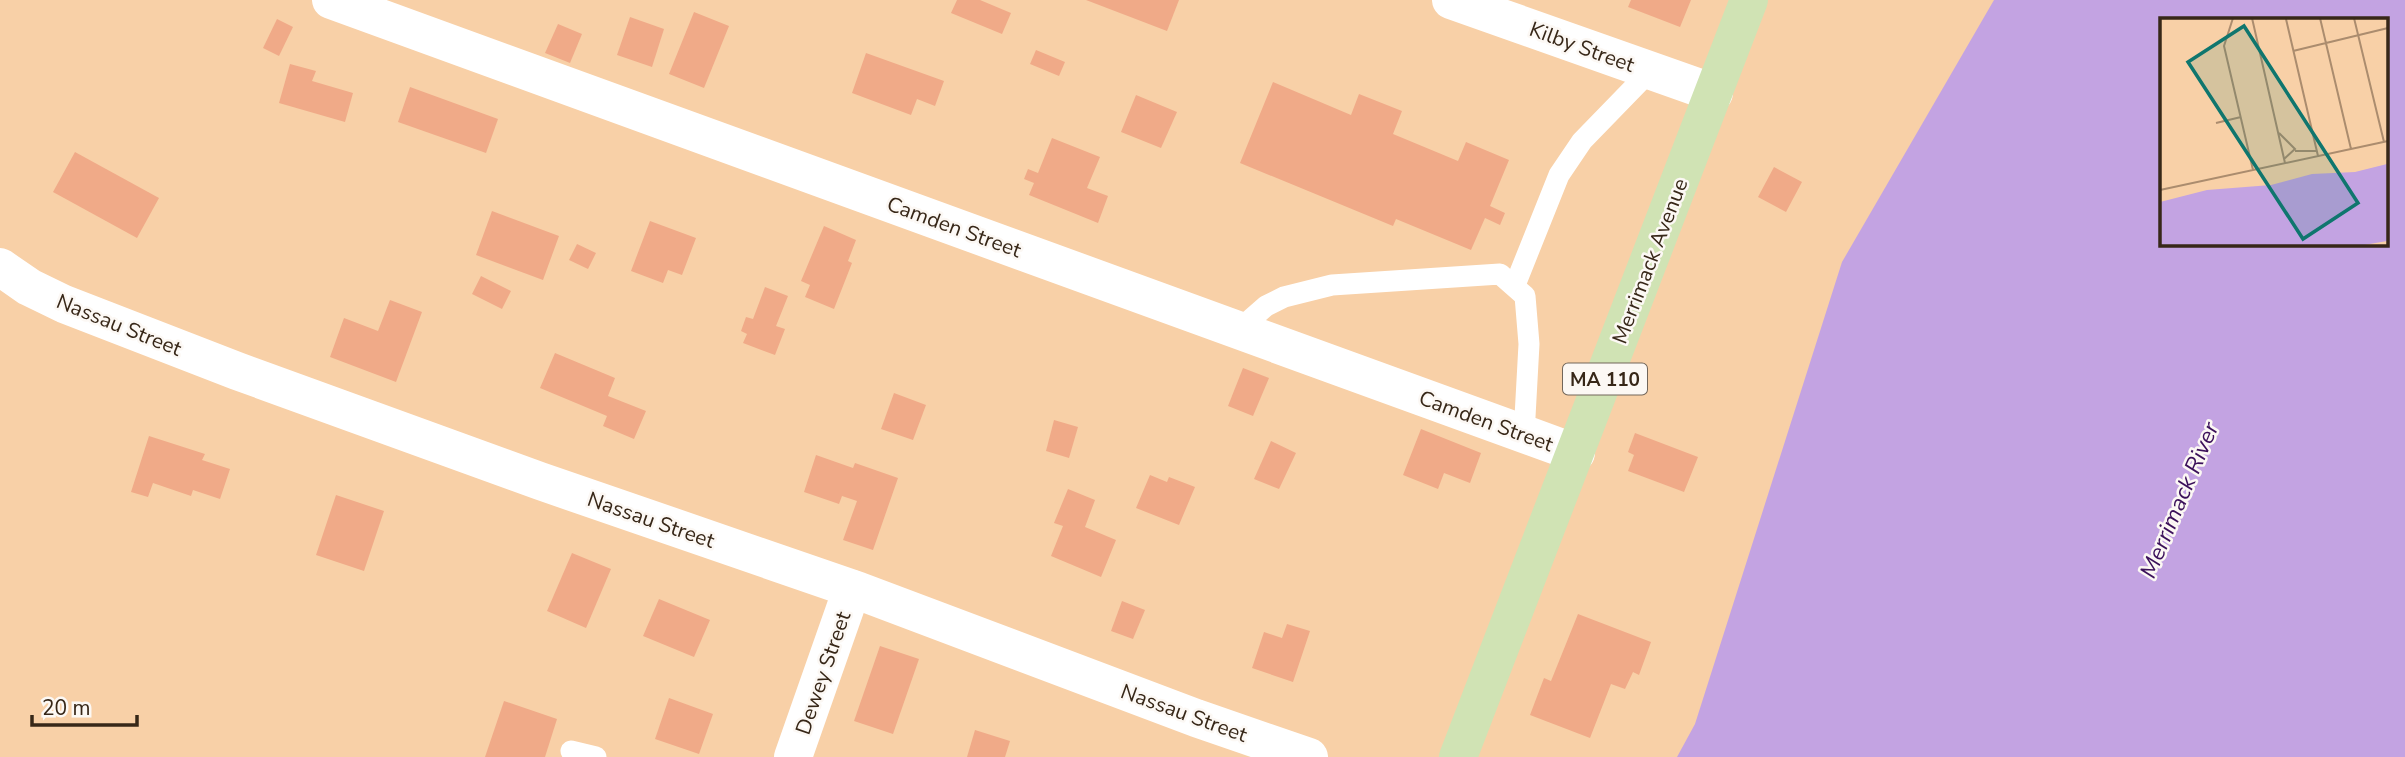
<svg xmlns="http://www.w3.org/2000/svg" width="2405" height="757" font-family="'Nunito Sans',sans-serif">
<rect width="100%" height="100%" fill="#f8d0a7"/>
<path fill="#c3a3e2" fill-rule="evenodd" d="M1994,0H2405V757H1677L1695,724L1842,262ZM2162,19H2386V243H2162Z"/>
<g fill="#f0aa88">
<polygon points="957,0 980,0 1011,13 1002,34 951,13"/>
<polygon points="1086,0 1179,0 1167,31"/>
<polygon points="1631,0 1691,0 1680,27 1628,7"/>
<polygon points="694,12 729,26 704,88 669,74"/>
<polygon points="630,17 664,29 652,67 617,55"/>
<polygon points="277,19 293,27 279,56 263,48"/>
<polygon points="558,24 582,34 570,63 545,53"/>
<polygon points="1036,50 1065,62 1059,76 1030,64"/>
<polygon points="866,53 944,81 935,106 917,99 911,115 852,93"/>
<polygon points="290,64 316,71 312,81 353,93 345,122 279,103"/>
<polygon points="1273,82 1351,115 1359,94 1402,111 1393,134 1458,161 1466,142 1509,160 1490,206 1505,213 1500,225 1485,218 1471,250 1396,219 1393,226 1240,163"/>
<polygon points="410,87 498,119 486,153 398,122"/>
<polygon points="1136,95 1177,112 1161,148 1121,132"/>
<polygon points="1052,138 1100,157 1087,188 1108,196 1098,223 1029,195 1034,183 1024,179 1028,169 1038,173"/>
<polygon points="75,152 159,198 137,238 53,192"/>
<polygon points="1774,167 1802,182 1786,212 1758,197"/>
<polygon points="492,211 559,236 543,280 476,255"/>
<polygon points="650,221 696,238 682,275 668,270 663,283 631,271"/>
<polygon points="824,226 856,240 848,261 852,263 834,309 805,297 810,285 801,281"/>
<polygon points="577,244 596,253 588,269 569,260"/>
<polygon points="481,276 511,291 502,309 472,294"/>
<polygon points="765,287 788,296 776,326 785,329 775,355 743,343 747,334 741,331 746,317 753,319"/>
<polygon points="390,300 422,312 396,382 330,357 344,318 378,331"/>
<polygon points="555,353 615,378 608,396 646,411 634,439 603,426 607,416 540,388"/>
<polygon points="1243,368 1269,378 1253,416 1228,406"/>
<polygon points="894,393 926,405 913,440 881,429"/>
<polygon points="1054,420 1078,427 1069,458 1046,451"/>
<polygon points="1421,429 1481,453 1470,483 1444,473 1438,489 1403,475"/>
<polygon points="1635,433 1698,457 1684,492 1628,471 1634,455 1628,452"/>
<polygon points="149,436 205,454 202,460 230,469 220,499 193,490 191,496 153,483 148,497 131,492"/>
<polygon points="1271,441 1296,453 1279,489 1254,479"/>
<polygon points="816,455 853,468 855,463 898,478 873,550 843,540 857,501 842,496 839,504 804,492"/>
<polygon points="1150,475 1167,482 1169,477 1195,487 1179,525 1136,508"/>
<polygon points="1068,489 1095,500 1085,527 1116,540 1101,577 1051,556 1063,526 1054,523"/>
<polygon points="336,495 384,511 364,571 316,555"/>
<polygon points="572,553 611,569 586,628 547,611"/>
<polygon points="659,599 710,620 694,657 643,636"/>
<polygon points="1122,601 1145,610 1133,639 1111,631"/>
<polygon points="1578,614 1651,642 1639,675 1633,672 1625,689 1611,684 1590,738 1530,715 1544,678 1551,681"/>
<polygon points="1287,624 1310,631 1293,682 1252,668 1264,632 1282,638"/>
<polygon points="880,646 919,659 893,734 854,721"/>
<polygon points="669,698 713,714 699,754 655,739"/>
<polygon points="504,701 557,719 545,757 485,757"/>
<polygon points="975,730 1010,741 1005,757 967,757"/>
</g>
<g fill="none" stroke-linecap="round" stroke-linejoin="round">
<g stroke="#fff" stroke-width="21">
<polyline points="1515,285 1559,175 1582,141 1650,71"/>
<polyline points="1245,333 1250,320 1266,306 1284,297 1332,285 1500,274 1525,296 1529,344 1524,435"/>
<polyline points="571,751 596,757"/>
</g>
<g stroke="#fff" stroke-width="38">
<polyline points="331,0 1576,453"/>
<polyline points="1451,0 1714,93"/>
<polyline points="0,267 29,287 64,304 237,371 540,481 859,591 1196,718 1309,757"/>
<polyline points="793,757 852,589"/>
</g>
<polyline stroke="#d0e3b4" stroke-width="38" points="1458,757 1749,0"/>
</g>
<g text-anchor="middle" stroke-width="5" stroke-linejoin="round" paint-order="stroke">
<rect fill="#fcf8f4" stroke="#72665a" stroke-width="2" x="1563" y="363.5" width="84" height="31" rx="5"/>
<g font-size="19" font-weight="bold" fill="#372718">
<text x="1605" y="386">MA 110</text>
</g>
<g font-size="21" fill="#372718" stroke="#fcf8f4">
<text transform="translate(1582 47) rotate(20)" y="7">Kilby Street</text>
<text transform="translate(954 227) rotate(20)" y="7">Camden Street</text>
<text transform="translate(1650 261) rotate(-69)" y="7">Merrimack Avenue</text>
<text transform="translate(119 325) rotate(22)" y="7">Nassau Street</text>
<text transform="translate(1486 421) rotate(20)" y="7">Camden Street</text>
<text transform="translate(651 520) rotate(19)" y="7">Nassau Street</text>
<text transform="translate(823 673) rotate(-71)" y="7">Dewey Street</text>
<text transform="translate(1184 713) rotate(20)" y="7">Nassau Street</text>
</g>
<g font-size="23" font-style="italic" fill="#3b105a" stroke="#fcf8f4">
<text transform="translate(2179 500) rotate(-67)" y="8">Merrimack River</text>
</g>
</g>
<g transform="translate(2160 18)">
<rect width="228" height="228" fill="#f8d0a7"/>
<path d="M227,146V223L204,227H0V184L47,172L111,167L152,156L195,154Z" fill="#c3a3e2"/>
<path fill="none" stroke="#ab8c6e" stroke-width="2" d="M73,0L64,28L93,152M92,0L125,145M160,0L191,131M194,0L224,124M126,1L158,138M133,33L228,10M56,105L81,99M119,115L135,131L124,141M135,133H157M0,172L228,123"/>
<path fill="#0f766e" fill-opacity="0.15" stroke="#0f766e" stroke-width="3.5" d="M84,8L198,185L143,221L28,44Z"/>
<rect width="228" height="228" fill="none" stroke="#372718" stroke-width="3.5"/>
</g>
<path d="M32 715v10h105v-10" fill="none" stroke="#372718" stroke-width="3.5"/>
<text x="42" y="715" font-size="21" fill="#372718" stroke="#fcf8f4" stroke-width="5" paint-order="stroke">20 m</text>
</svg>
